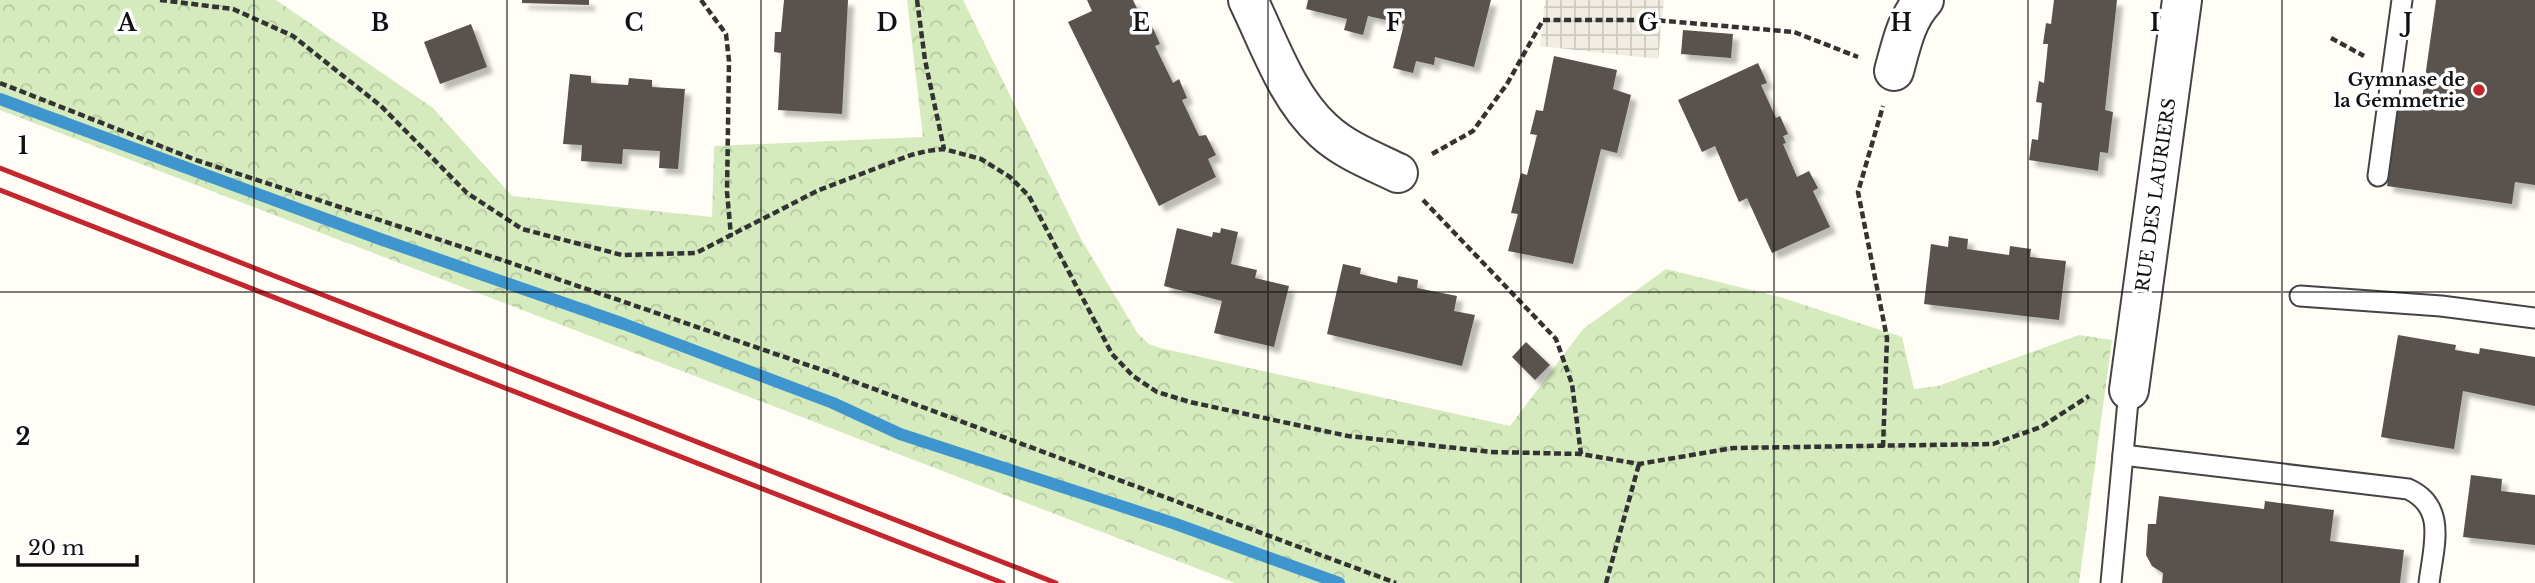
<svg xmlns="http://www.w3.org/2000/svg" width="2535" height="583" font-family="'Libre Baskerville',serif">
<defs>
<pattern id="park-crowns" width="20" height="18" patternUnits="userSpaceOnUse" patternTransform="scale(1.75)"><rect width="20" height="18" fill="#d5ebbd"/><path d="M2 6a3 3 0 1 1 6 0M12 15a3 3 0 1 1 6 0" fill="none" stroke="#b6c8a1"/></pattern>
<pattern id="plaza-grid" width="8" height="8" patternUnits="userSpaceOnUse" patternTransform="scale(1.75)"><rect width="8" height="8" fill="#f1ede2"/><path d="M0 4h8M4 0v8" fill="none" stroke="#cecac1"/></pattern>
<filter id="shadow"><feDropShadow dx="6" dy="6" stdDeviation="2" flood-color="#0004"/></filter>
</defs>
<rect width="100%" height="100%" fill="#fffdf5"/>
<polygon fill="url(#park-crowns)" points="0,0 276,0 433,108 512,196 712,217 714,146 923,137 907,0 963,0 1081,239 1138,334 1149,344 1160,348 1510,426 1583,329 1666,269 1780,297 1902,337 1914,389 1938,386 2079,335 2112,340 2079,583 1235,583 0,110"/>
<polygon fill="url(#plaza-grid)" points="1545,0 1664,0 1658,59 1540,46"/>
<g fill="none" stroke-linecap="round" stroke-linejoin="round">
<polyline stroke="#3f96cf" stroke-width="12" points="0,99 380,239 624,324 833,403 900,434 1173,523 1339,583"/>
</g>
<g fill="#5a524d" filter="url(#shadow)">
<polygon points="522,0 589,0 589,5 522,3"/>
<polygon points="784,0 848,0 842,114 778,110 781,53 774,52 775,32 781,32"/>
<polygon points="1087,0 1133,0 1144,23 1151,24 1160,44 1155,46 1173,83 1179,79 1187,98 1182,100 1199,136 1206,135 1216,155 1208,159 1216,177 1159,206 1068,22 1092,11"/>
<polygon points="1308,0 1491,0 1474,67 1435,57 1434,65 1416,61 1413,73 1393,68 1404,24 1368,16 1363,35 1344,30 1347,19 1306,9"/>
<polygon points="2054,0 2117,0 2105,110 2113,112 2110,136 2108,153 2100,152 2098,171 2029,160 2032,139 2038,140 2042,103 2036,102 2039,81 2044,83 2048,44 2043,44 2046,23 2051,24"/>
<polygon points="2436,0 2535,0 2535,185 2515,182 2512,204 2387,186 2398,102 2421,106"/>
<polygon points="471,24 487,67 440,84 424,42"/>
<polygon points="1683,30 1733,34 1731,58 1681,54"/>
<polygon points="1554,56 1617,70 1613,89 1631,95 1617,153 1601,149 1573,264 1508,251 1518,214 1511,213 1521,173 1527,175 1537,135 1530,134 1536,110 1543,111"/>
<polygon points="1758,63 1767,83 1761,85 1776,118 1780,116 1788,134 1783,136 1786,143 1783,144 1797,177 1809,171 1818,188 1813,191 1830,227 1772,253 1747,198 1739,202 1715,146 1702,152 1678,100"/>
<polygon points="570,74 591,76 591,83 628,85 629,78 652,80 652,87 685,89 678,169 659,168 660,151 623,149 622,164 581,161 582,145 563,144"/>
<polygon points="1177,228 1212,237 1213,232 1220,233 1221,228 1238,232 1231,264 1257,270 1255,278 1289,286 1274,347 1214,333 1222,301 1164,286"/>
<polygon points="1949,236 1968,239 1967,249 2009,255 2010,246 2031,249 2030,257 2066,261 2059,320 1924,304 1931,244 1948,247"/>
<polygon points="1343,264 1361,268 1360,274 1397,283 1398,276 1418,280 1417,288 1457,296 1454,311 1475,315 1462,366 1327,334"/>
<polygon points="2398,335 2456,345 2455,350 2479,354 2480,348 2535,357 2535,406 2463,391 2454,449 2381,437"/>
<polygon points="1526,342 1550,365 1535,380 1512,357"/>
<polygon points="2471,475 2502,479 2501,491 2535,495 2535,545 2463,537"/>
<polygon points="2159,496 2264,509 2265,501 2334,510 2330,541 2404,550 2400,583 2162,583 2163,573 2152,566 2146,555 2148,524 2156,524"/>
</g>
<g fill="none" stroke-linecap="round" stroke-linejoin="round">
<g stroke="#444" stroke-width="23">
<g id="lane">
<polyline points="2378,176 2402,0"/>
<polyline points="2300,296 2441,306 2535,318"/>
<path d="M2123,455L2408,489C2448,507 2433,548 2429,583"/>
<polyline points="2111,583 2129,390"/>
</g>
</g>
<g stroke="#444" stroke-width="42">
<g id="street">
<path d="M1248,0C1269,43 1287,97 1323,130C1344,150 1373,161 1398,173"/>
<path d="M1894,71C1901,46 1906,19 1924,0"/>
<polyline points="2129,390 2182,0"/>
</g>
</g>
<g stroke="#333" stroke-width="4.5" stroke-dasharray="7 3.5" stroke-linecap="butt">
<polyline points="160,0 233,9 293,36 381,106 467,193 522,229 622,255 696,253 819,190 911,155 927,151 944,149 981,159 1010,177 1029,196 1112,354 1133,376 1157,392 1190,402 1348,436 1491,452 1581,454 1639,464 1733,448 1993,444 2041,427 2089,396"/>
<polyline points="701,0 726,34 729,61 727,192 731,236"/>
<polyline points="917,0 925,60 944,149"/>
<polyline points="2331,38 2364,56"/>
<polyline points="0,83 196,160 508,262 831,373 1396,583"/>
<polyline points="1432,154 1473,131 1507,84 1543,20 1654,20 1794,32 1858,57"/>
<polyline points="1423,200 1556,339 1572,384 1581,454"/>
<polyline points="1883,447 1887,338 1858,192 1883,106"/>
<polyline points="1606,583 1639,464"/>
</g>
<use href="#lane" stroke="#fff" stroke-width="19"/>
<use href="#street" stroke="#fff" stroke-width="38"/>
<g stroke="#c4262e" stroke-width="5">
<polyline points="0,168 1056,583"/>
<polyline points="0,190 1003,583"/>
</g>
</g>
<path fill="none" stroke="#111" stroke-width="2" stroke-opacity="0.55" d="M254,0V583M507,0V583M761,0V583M1014,0V583M1268,0V583M1521,0V583M1774,0V583M2028,0V583M2282,0V583M0,292H2535"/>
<circle fill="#c4262e" stroke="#fff" stroke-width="2.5" cx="2479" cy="90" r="7"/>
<g text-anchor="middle" stroke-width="7" stroke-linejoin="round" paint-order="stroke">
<g font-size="18" font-weight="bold" fill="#111" stroke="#fff" text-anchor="end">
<text x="2465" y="86">Gymnase de<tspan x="2465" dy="21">la Gemmetrie</tspan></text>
</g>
<g font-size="18" fill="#111" stroke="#fff">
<text transform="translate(2156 195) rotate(-82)" y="6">RUE DES LAURIERS</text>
</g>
</g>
<g font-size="23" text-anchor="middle" font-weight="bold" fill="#111" stroke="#fff" stroke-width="7" stroke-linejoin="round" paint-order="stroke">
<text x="127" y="31">A</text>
<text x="380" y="31">B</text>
<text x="634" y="31">C</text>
<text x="887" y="31">D</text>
<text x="1141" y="31">E</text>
<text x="1394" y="31">F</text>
<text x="1648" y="31">G</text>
<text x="1901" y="31">H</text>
<text x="2155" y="31">I</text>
<text x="2408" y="31">J</text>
<text x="23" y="154">1</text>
<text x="23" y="445">2</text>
</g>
<path d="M18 555v10h119v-10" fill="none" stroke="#111111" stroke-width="3.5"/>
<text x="28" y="555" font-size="21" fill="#111111" stroke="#ffffff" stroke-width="5" paint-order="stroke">20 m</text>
</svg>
